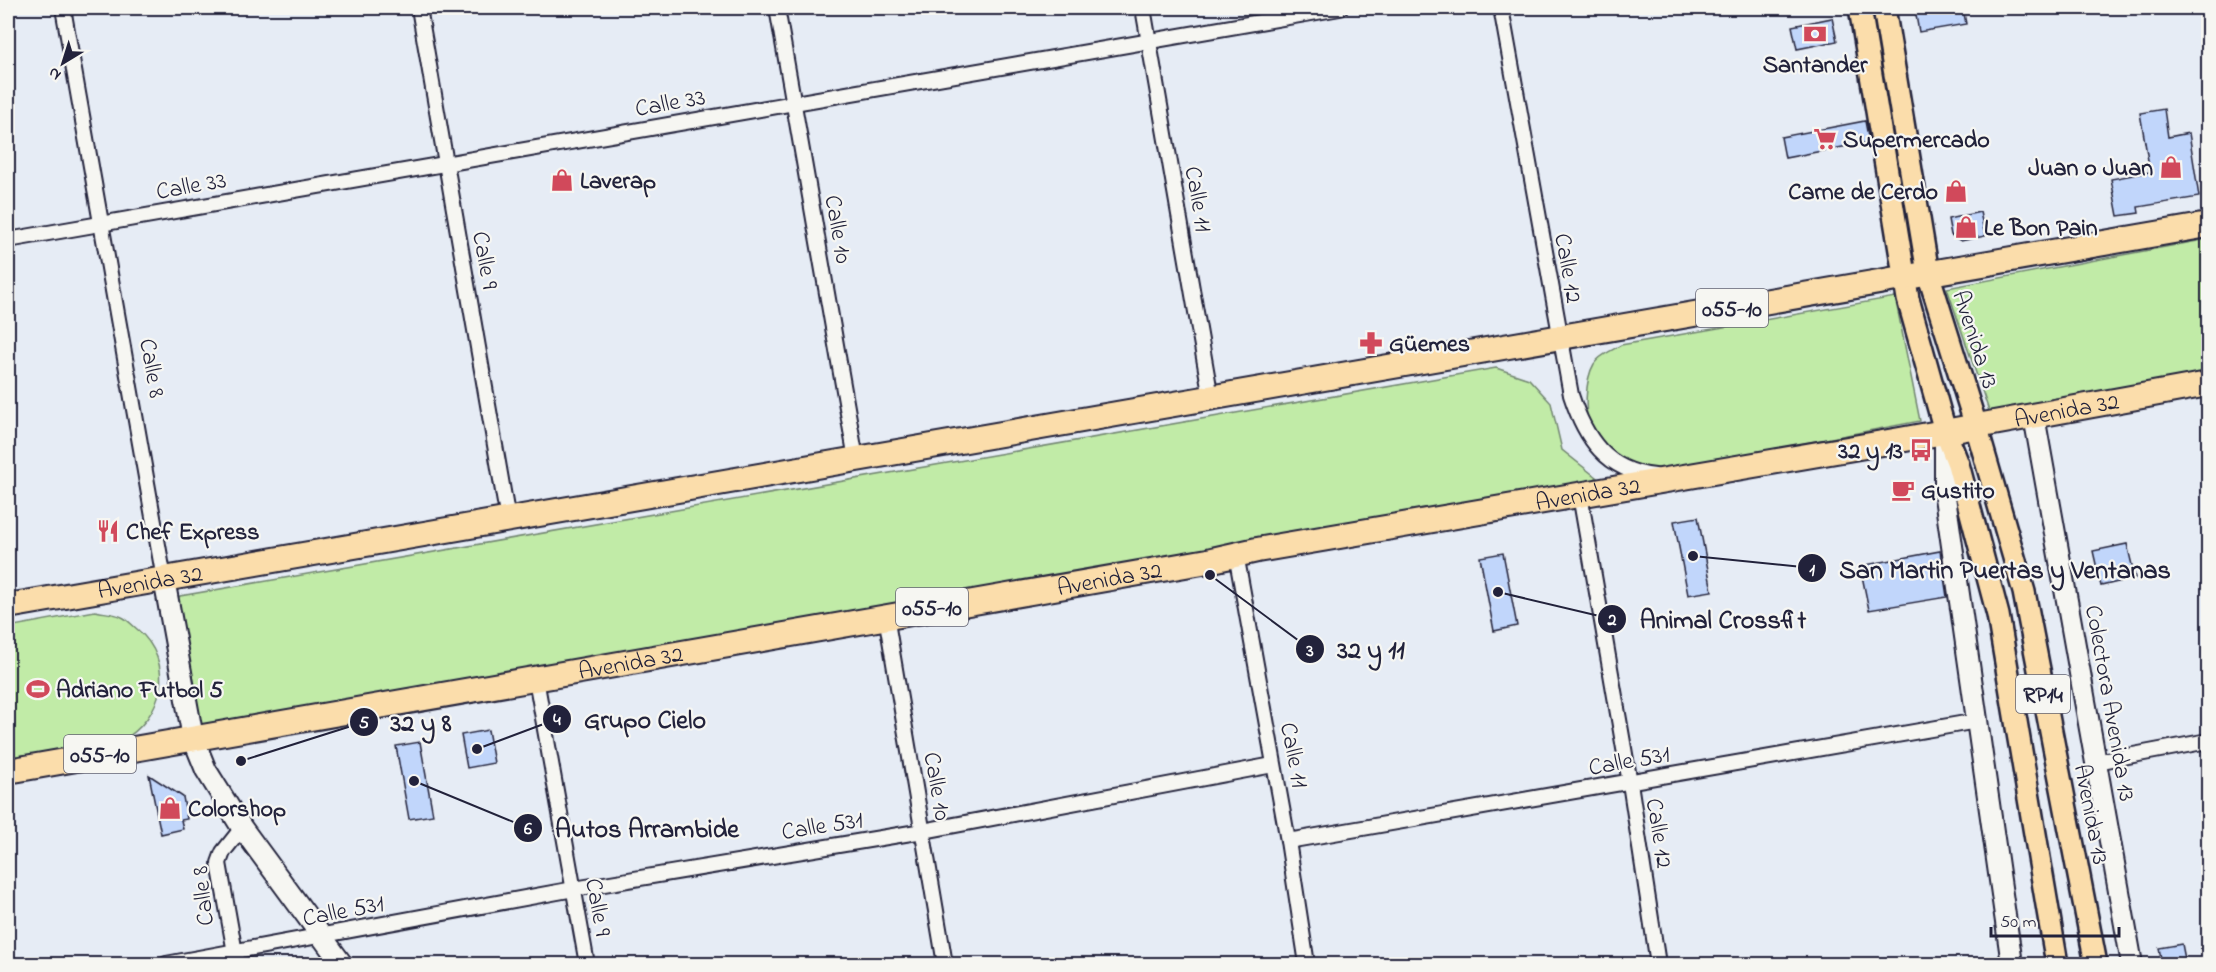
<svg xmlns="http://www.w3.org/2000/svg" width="2216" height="972" font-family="'Indie Flower',sans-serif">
<rect width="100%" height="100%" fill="#e6ecf5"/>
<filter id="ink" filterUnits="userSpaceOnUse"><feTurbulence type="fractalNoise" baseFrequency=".0167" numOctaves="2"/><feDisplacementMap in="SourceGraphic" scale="12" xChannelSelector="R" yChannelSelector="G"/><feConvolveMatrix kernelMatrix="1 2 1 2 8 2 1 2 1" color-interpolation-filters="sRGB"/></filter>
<g filter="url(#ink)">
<g fill="#c1eba7" stroke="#728671" stroke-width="1.5">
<polygon points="2208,239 2208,373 1990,414 1947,288"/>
<path d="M1895,297L1920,421L1642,474C1626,462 1602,450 1592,432C1583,416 1585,379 1594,364C1599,355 1613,350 1621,345Z"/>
<polygon points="1496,368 1529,379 1551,403 1562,450 1601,481 202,728 198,725 175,601 180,596"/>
<path d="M95,611C103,613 115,613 122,617C127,619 132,625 137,629C176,662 164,718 121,741L8,762V627Z"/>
</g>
<g fill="#c1d6fb" stroke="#22223b" stroke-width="1.5">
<polygon points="1931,8 1963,8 1966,24 1919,32 1915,10"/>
<polygon points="1832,18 1837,41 1797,49 1792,26"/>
<polygon points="2164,109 2168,137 2189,133 2199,197 2138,207 2139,213 2118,216 2111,179 2150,172 2140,113"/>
<polygon points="1865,121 1869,142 1785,158 1781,137"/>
<polygon points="1980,212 1985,236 1961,241 1951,235 1948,219"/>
<polygon points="1698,517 1712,591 1688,595 1674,521"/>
<polygon points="2127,544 2135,578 2101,586 2093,551"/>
<polygon points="1940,551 1947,597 1869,610 1860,566"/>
<polygon points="1503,553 1517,626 1494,631 1480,557"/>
<polygon points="488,730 494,763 467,768 461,735"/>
<polygon points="420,742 433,815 409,819 396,746"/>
<polygon points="149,775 183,797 187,819 181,820 183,829 161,834"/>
<polygon points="2182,944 2186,964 2162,964 2159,948"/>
</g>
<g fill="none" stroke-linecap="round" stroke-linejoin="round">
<g stroke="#22223b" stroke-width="18">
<g id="street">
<polyline points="63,8 164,579"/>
<polyline points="419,8 508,520"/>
<polyline points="777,8 856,459"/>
<polyline points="1143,8 1211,398"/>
<path d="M1501,8L1571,395C1585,438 1606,471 1655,476"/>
<polyline points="8,240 1340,8"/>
<polyline points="1580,495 1630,783 1658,964"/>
<polyline points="1236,554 1288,841 1307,964"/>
<polyline points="886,616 945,964"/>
<polyline points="536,679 587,964"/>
<polyline points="2096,762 2208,741"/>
<polyline points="1288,841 1977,721"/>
<polyline points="166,964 574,889 923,831 1273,765"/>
<polyline points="237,964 219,863 223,852 242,828"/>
</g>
</g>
<g stroke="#22223b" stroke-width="24">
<g id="secondary">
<polyline points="2034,416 2132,964"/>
<polyline points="1945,434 1945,497 2012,964"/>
<polyline points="164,579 193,738 206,770 242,828 342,964"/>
</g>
</g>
<g stroke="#22223b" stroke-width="26">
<g id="primary">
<polyline points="1860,8 1908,299 1945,431 1958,464 1998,615 2057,964"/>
<polyline points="1884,8 1928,273 1976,426 2024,592 2096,964"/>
</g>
</g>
<g stroke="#22223b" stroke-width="28">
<g id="highway">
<path id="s1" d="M8,606L2208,225"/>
<path id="s2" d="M8,771L1208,561L1257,550L1900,440L2208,384"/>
</g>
</g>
<use href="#street" stroke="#f6f6f2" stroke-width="14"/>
<use href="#secondary" stroke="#f6f6f2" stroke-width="20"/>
<use href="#primary" stroke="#fbddab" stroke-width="21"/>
<use href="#highway" stroke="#fbddab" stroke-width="24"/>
</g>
</g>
<defs>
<g id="bank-bare" transform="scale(1.8)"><path d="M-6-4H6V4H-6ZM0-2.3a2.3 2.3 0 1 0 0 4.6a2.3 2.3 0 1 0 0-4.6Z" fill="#d1495b" stroke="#f6f6f2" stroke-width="2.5" paint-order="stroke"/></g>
<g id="supermarket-bare" transform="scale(1.8)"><path d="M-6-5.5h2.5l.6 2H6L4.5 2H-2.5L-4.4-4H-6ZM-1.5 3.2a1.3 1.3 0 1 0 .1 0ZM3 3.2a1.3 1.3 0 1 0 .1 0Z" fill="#d1495b" stroke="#f6f6f2" stroke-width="2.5" paint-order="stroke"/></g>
<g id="shop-bare" transform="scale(1.8)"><path d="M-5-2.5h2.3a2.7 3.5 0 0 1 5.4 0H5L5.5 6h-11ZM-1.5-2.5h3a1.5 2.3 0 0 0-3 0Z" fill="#d1495b" stroke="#f6f6f2" stroke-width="2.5" paint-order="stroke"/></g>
<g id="pharmacy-bare" transform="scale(1.8)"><path d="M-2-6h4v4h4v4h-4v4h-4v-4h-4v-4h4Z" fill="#d1495b" stroke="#f6f6f2" stroke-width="2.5" paint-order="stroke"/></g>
<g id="bus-bare" transform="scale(1.8)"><path d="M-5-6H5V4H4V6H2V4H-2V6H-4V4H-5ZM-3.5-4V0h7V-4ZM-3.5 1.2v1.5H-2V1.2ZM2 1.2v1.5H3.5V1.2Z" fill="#d1495b" stroke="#f6f6f2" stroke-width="2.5" paint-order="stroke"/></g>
<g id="cafe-bare" transform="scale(1.8)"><path d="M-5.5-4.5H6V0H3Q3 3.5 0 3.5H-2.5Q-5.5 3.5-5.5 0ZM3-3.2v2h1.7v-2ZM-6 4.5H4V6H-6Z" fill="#d1495b" stroke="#f6f6f2" stroke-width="2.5" paint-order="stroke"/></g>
<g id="restaurant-bare" transform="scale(1.8)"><path d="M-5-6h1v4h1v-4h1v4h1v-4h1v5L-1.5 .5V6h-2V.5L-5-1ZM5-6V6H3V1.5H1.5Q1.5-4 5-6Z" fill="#d1495b" stroke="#f6f6f2" stroke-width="2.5" paint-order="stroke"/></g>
<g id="stadium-bare" transform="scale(1.8)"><path d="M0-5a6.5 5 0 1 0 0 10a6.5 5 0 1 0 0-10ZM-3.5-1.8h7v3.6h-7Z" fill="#d1495b" stroke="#f6f6f2" stroke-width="2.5" paint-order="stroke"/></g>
</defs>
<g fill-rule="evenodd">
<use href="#bank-bare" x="1815" y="34"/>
<use href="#supermarket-bare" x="1825" y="139"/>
<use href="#shop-bare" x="2171" y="167"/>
<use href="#shop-bare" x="562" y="180"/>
<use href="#shop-bare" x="1956" y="191"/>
<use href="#shop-bare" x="1966" y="227"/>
<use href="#pharmacy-bare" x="1371" y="343"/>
<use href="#bus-bare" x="1921" y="450"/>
<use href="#cafe-bare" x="1903" y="490"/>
<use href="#restaurant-bare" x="108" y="531"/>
<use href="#stadium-bare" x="38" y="689"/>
<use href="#shop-bare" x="170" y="808"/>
</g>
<g text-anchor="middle" stroke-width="4.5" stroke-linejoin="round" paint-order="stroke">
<g fill="#f6f6f2" stroke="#626272" stroke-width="1.5">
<rect x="1696" y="289" width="72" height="38" rx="4.5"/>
<rect x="896" y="588" width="72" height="38" rx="4.5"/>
<rect x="2016" y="675" width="54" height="38" rx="4.5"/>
<rect x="64" y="735" width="72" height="38" rx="4.5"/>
</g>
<g font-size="22" font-weight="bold" fill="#22223b">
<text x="1732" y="316">055-10</text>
<text x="932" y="615">055-10</text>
<text x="2043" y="702">RP14</text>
<text x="100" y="762">055-10</text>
</g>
<g font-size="24" font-weight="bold" fill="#22223b" stroke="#f6f6f2" text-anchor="start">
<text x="1815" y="72" text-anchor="middle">Santander</text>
<text x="1843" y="147">Supermercado</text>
<text x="2153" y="175" text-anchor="end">Juan o Juan</text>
<text x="580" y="188">Laverap</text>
<text x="1938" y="199" text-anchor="end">Carne de Cerdo</text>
<text x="1984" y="235">Le Bon Pain</text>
<text x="1389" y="351">Güemes</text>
<text x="1903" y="458" text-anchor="end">32 y 13</text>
<text x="1921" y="498">Gustito</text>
<text x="126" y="539">Chef Express</text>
<text x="56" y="697">Adriano Futbol 5</text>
<text x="188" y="816">Colorshop</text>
</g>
<g font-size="24" fill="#22223b" stroke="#f6f6f2">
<text transform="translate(670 102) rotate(-10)" y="8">Calle 33</text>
<text transform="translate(191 185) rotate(-10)" y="8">Calle 33</text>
<text transform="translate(1199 199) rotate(80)" y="8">Calle 11</text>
<text transform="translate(839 229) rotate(80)" y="8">Calle 10</text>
<text transform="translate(486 260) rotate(80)" y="8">Calle 9</text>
<text transform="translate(1569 268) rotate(80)" y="8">Calle 12</text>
<text transform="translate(1976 339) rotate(72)" y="8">Avenida 13</text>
<text transform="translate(153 368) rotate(80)" y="8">Calle 8</text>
<text dy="8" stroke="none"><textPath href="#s2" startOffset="2090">Avenida 32</textPath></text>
<text dy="8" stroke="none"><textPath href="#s2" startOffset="1604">Avenida 32</textPath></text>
<text dy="8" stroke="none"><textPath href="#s2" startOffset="1118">Avenida 32</textPath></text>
<text dy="8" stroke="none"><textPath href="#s1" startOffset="144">Avenida 32</textPath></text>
<text dy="8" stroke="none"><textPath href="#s2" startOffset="632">Avenida 32</textPath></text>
<text transform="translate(2111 703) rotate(80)" y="8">Colectora Avenida 13</text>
<text transform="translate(1295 755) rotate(79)" y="8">Calle 11</text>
<text transform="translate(1629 760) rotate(-10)" y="8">Calle 531</text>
<text transform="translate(938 786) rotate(80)" y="8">Calle 10</text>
<text transform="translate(2092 814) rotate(79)" y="8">Avenida 13</text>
<text transform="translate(822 825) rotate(-9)" y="8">Calle 531</text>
<text transform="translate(1660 833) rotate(81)" y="8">Calle 12</text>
<text transform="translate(202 896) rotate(-96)" y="8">Calle 8</text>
<text transform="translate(599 907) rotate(80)" y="8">Calle 9</text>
<text transform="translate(343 910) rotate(-11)" y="8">Calle 531</text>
</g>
</g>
<path fill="none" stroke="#22223b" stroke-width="2" d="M1693 556L1812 568M1498 592L1612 619M1210 575L1310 649M477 749L557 719M241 761L364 722M414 781L528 828"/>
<g fill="#22223b" stroke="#f6f6f2" stroke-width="2">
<circle cx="1693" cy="556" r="6"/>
<circle cx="1498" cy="592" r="6"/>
<circle cx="1210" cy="575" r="6"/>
<circle cx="477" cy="749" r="6"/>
<circle cx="241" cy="761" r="6"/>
<circle cx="414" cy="781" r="6"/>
<circle cx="1812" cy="568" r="15"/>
<circle cx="1612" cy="619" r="15"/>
<circle cx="1310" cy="649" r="15"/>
<circle cx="557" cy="719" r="15"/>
<circle cx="364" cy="722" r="15"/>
<circle cx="528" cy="828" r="15"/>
</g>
<g font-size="18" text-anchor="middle" font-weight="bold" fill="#fff">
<text x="1812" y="575">1</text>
<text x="1612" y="625">2</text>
<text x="1310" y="656">3</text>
<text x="557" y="725">4</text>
<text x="364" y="728">5</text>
<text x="528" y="834">6</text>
</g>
<g font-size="26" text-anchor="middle" font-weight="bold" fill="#22223b" stroke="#f6f6f2" stroke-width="4.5" stroke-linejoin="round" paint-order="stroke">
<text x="2005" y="578">San Martin Puertas y Ventanas</text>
<text x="1723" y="628">Animal Crossfit</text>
<text x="1371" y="658">32 y 11</text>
<text x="645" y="728">Grupo Cielo</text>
<text x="421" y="731">32 y 8</text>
<text x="647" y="837">Autos Arrambide</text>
</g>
<rect width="2216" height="972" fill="none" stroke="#f6f6f2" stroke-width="30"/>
<rect x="15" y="15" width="2186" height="942" fill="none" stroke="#22223b" stroke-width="2" filter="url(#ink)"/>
<g transform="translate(63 63) rotate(218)" stroke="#f6f6f2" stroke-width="4.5" paint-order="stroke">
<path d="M0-4.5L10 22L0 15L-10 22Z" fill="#22223b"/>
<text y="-9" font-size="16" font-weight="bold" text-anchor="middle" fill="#22223b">N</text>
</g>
<path d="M1991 927v9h128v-9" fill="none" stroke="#22223b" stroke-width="3"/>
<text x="2000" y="927" font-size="18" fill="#22223b" stroke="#f6f6f2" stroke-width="4.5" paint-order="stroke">50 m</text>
</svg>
